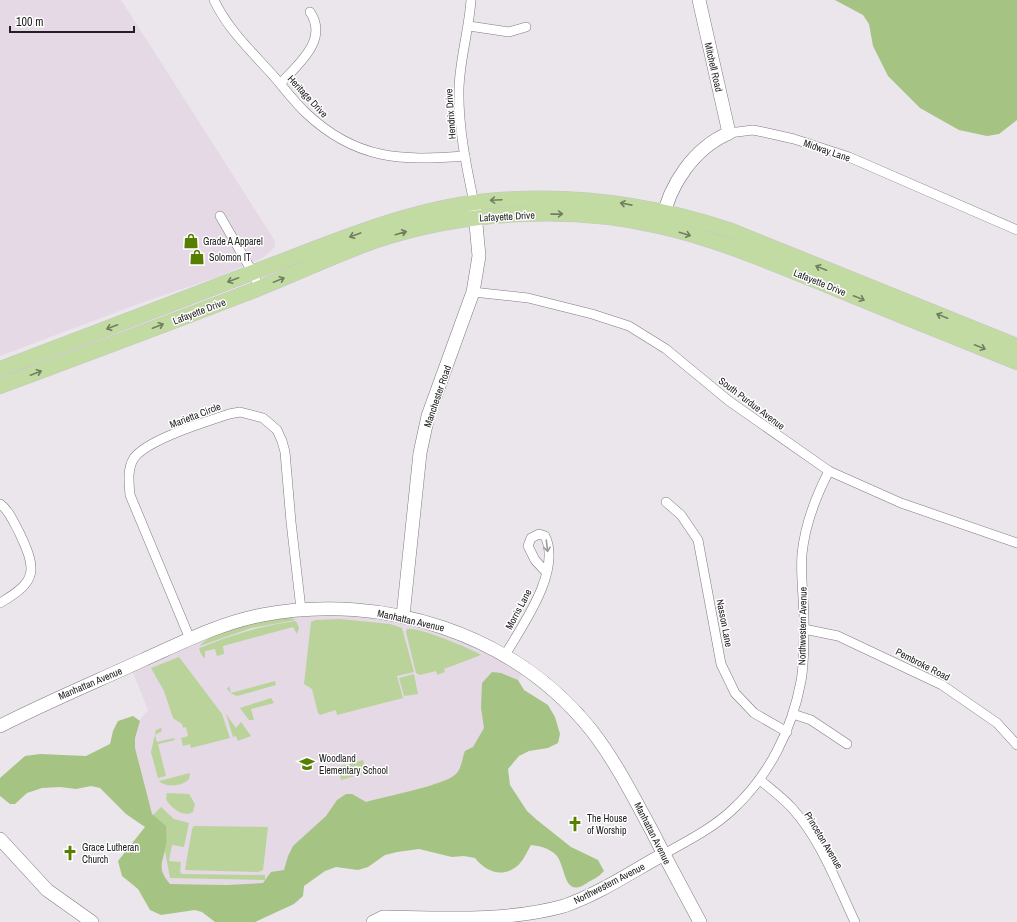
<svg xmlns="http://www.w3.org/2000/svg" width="1017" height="922" font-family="'Archivo Narrow',sans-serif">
<rect width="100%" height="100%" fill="#ebe6eb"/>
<g fill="#e4d9e4">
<polygon points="0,0 121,0 275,241 275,246 269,253 262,258 220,276 138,304 0,356"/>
<polygon points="358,615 424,627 473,645 522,674 465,780 263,883 227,885 169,884 118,861 146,828 131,731 148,710 132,670 223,633 250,624 302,616"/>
</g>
<g fill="#b9d39b">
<path d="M290,617L295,620L251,628L200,646C210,630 270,620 290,617Z"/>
<polygon points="340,619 390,624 402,628 414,672 397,676 403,698 337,715 336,710 320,715 318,713 312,689 304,684 311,622 315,620"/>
<path d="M296,621L299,628L297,634L293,627L223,646L224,654L217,656L215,649L205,651V659L201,654L199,648L205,646C234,634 264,625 296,621Z"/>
<path d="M407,629C419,627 469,648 481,655L444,669L445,672L437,675L436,671L420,675L416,673L406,632Z"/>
<polygon points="179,657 222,714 230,738 191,748 190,744 183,746 181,738 188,736 186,727 183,728 182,724 173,718 164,691 151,668"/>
<polygon points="414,674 418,694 404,696 399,678"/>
<polygon points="275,681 276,685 237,696 232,694 227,689 229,686 231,693"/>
<polygon points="271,698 274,703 251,709 254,720 249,720 240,708"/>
<polygon points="226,714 236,728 241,722 251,736 238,741 236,736 233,737"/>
<polygon points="161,728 162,731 155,735 157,742 179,737 174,738 175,740 158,744 166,776 158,778 151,752 156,730"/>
<polygon points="363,760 366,773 341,780 338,767"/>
<path d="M190,773L189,779C183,786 166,788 159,781Z"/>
<path d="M167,793L189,794L195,804L193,812C183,818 171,808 166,799Z"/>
<polygon points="161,807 174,819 189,823 184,847 172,845 169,861 181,862 180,872 182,874 265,875 265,880 170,878 165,851 166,844 153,815"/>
<polygon points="194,826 268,827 263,870 258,872 185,870 192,829"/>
</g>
<g fill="#a5c383">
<polygon points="835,0 1017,0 1017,120 999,134 987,136 959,130 920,108 888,76 873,46 869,24 863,15"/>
<path d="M492,672L501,673L518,680L524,690L548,705L555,717L560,734L558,743L548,748L529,751L519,756L508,769L510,785L527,811L537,820L571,847L598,860L604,871C598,878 593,879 587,883C563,900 566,865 556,855C549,848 540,846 531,845C527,852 522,863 516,867C501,878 485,871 475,858L464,856L452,857L419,849L397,852L385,855L368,867L358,870L336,867L325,871L304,886L303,896L294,904L255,922H215L202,912L195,910L161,915L150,910L138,889L122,876L118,861L145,827L126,814L100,788L91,786L76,789L60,787L42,788L27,793L15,804H10L0,796V778L25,756L40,754L86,756L110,744L113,731L118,721L133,716L140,721L135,738V748L152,814L166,826C166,832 167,839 166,845C163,863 156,868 170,884L227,885L263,883L271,872L284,870L288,856L293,846L326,816L337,800L346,794H352L366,802C383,797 446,785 456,774C462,768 462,758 465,751L473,747L484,728L481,708L482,683Z"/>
</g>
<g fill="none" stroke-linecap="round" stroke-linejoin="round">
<g stroke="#7f7b7f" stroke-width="10">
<g id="street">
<path d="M214,0C227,28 250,50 270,72C282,85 293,101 306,113C356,160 401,161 465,156"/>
<path d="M471,0C469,30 460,58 459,88C458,126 466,165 474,203"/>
<polyline points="469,26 509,32 526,27"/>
<path d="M281,83C298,64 329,40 310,12"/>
<polyline points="729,133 753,130 763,132 794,139 849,157 1017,230"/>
<polyline points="220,216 253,273 259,288"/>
<polyline points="473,292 528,298 592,314 629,326 666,349 729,401 829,471 901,503 1017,543"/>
<polyline points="666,502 681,515 698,540 721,664 735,693 754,713 787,732"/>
<path d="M0,504C9,510 14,523 19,532C37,570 38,581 0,603"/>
<polyline points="804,629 838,636 942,685 997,723 1017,745"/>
<path d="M190,639L130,495C129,483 127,469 134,458C148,439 206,422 229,414L240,412L263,418L277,430L282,441L285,452L291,522L301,609"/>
<path d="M505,655C522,626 562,571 545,536L539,534L531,538L528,546L535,560L546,572"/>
<polyline points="793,714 811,720 847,744"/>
<path d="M760,780C771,789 783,798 792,808C821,840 837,884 855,922"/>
<path d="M664,854C687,841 713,828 732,810C769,776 792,730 801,681C804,665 804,646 804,630C805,605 800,579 802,554C805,524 815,498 829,471"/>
</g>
</g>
<g stroke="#7f7b7f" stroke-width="14">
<g id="secondary">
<path d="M662,222C669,185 694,148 729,133L699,0"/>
<polyline points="403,616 420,453 428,416 473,292 479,256 474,203"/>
<path d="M0,726C47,702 95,682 143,660C181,643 220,623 262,615C383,592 514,633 592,731C616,762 634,798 653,833C668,863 684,892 700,922"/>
<polyline points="0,839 47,890 92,922"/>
<path d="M373,922L383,917C443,918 506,922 564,906C599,894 631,872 664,854"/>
</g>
</g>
<g stroke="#c6c5c6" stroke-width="16">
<g id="primary">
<path d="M0,369C85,337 169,305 254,272C329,244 407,209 488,201C570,193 651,204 729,230L1017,346"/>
<path d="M0,386C86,354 172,322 257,289C297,273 337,254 377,240C464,211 570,205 659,226C717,239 772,263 827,285C890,311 954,337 1017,362"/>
</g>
</g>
<use href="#street" stroke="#fff" stroke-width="9"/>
<use href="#secondary" stroke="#fff" stroke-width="13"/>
<use href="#primary" stroke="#c2dba2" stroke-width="15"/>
</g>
<defs><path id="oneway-shaft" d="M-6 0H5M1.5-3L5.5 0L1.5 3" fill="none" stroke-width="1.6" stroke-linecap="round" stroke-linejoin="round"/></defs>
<g stroke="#727e62">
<use href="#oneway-shaft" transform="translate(496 200) rotate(177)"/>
<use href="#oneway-shaft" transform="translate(626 204) rotate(-169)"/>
<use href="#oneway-shaft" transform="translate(557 214) rotate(-1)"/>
<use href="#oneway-shaft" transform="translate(401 233) rotate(-16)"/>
<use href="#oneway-shaft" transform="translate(685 234) rotate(17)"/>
<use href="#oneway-shaft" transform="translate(355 235) rotate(160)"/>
<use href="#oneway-shaft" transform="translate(821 268) rotate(-158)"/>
<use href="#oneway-shaft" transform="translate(233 280) rotate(159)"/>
<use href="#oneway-shaft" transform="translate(279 280) rotate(-22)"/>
<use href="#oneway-shaft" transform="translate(859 298) rotate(22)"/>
<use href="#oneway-shaft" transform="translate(942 316) rotate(-158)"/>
<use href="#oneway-shaft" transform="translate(158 326) rotate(-21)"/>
<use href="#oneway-shaft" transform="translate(112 327) rotate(159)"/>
<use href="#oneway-shaft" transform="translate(980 347) rotate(22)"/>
<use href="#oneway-shaft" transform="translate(36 373) rotate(-21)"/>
</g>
<use stroke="#9c9b9c" href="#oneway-shaft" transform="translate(547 546) rotate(83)"/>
<defs>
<g id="shop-bare" transform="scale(1.2)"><path d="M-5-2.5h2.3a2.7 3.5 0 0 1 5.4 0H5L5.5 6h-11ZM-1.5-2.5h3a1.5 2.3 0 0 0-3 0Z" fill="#567f00" stroke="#fff" stroke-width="2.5" paint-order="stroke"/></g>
<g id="school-bare" transform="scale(1.2)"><path d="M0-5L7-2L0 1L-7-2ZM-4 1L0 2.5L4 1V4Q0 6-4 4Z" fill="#567f00" stroke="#fff" stroke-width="2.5" paint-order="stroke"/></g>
<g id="church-bare" transform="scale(1.2)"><path d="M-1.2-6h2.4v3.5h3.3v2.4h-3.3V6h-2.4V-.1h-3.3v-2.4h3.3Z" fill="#567f00" stroke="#fff" stroke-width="2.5" paint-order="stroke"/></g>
</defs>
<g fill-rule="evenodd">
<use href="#shop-bare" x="191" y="241"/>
<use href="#shop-bare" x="197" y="257"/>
<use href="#school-bare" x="307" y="764"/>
<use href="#church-bare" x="575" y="824"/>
<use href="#church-bare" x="70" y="853"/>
</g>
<g text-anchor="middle" stroke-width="3" stroke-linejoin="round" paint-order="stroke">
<g font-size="10" fill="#222022" stroke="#fff">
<text transform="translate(714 67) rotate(77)" y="4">Mitchell Road</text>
<text transform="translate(308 96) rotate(47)" y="4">Heritage Drive</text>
<text transform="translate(450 114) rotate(-94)" y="4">Hendrix Drive</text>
<text transform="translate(827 150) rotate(19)" y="4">Midway Lane</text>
<text transform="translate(507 216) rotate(-3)" y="4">Lafayette Drive</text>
<text transform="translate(820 282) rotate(22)" y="4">Lafayette Drive</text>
<text transform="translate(199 311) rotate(-21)" y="4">Lafayette Drive</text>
<text transform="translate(437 396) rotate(-71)" y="4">Manchester Road</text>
<text transform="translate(752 403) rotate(37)" y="4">South Purdue Avenue</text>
<text transform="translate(195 415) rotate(-21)" y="4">Marietta Circle</text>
<text transform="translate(518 609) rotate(-62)" y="4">Morris Lane</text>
<text transform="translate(411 620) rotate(13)" y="4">Manhattan Avenue</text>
<text transform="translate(725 623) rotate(79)" y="4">Nasson Lane</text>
<text transform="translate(802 626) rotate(-89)" y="4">Northwestern Avenue</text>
<text transform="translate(923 664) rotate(27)" y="4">Pembroke Road</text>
<text transform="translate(90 683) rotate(-23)" y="4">Manhattan Avenue</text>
<text transform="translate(653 833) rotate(63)" y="4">Manhattan Avenue</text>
<text transform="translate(824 840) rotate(59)" y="4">Princeton Avenue</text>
<text transform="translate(609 883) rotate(-27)" y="4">Northwestern Avenue</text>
</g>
<g font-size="10" fill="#222022" stroke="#fff" text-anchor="start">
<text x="203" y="245">Grade A Apparel</text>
<text x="209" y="261">Solomon IT</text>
<text x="319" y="762">Woodland<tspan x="319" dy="12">Elementary School</tspan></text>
<text x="587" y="822">The House<tspan x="587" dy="12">of Worship</tspan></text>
<text x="82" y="851">Grace Lutheran<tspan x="82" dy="12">Church</tspan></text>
</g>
</g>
<path d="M10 26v6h124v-6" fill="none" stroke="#222022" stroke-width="2"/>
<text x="16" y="26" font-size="12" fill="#222022" stroke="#ffffff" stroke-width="3" paint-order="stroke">100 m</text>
</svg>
